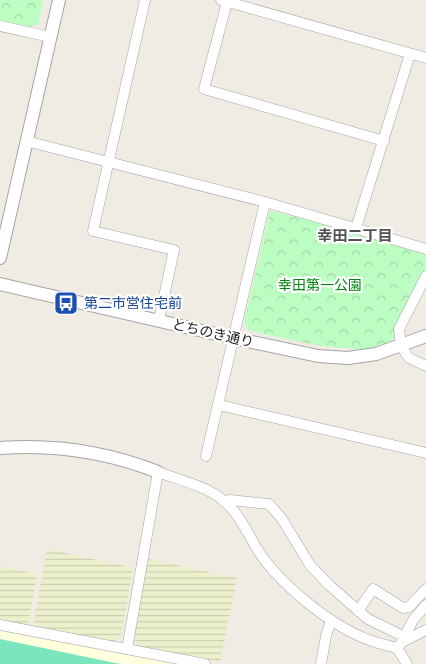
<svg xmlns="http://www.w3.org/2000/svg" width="426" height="664" font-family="Overpass,'Noto Sans JP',sans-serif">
<defs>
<pattern id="farmland-rules" width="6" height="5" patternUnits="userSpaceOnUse" patternTransform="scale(1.25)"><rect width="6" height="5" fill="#edf0cd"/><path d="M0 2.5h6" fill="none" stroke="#cbcdb0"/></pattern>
<pattern id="park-crowns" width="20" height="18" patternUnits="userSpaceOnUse" patternTransform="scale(1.25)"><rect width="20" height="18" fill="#bcfdc2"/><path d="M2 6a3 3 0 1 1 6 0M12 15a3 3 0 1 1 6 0" fill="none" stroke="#a1d8a6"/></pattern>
</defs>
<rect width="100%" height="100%" fill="#f0ece3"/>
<polygon fill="#ffd" points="0,631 174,664 0,664"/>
<g fill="url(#farmland-rules)">
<polygon points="47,549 133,568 121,637 113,642 33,626"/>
<polygon points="148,559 237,578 220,662 137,646 134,640"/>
<polygon points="0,566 37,574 28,625 0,620"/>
</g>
<g fill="url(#park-crowns)">
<polygon points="0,0 43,0 38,24 29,27 0,21"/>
<path d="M270,211L355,231L426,252V269L396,328L390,347C341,354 295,341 248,330L244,322Z"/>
</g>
<polygon fill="#7be5bd" points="0,639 120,664 0,664"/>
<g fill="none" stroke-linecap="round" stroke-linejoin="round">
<g stroke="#a5a5a5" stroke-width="11">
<g id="minor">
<polyline points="145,0 93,231 174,250 159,320"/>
<polyline points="221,0 426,58"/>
<polyline points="227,2 204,89 384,141"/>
<polyline points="0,26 50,37"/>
<polyline points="26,141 265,202 426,249"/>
<polyline points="356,228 410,54"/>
<polyline points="426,276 399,329 401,346 409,358 426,366"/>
<polyline points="219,405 426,453"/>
<polyline points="206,456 265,202"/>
<polyline points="225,501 230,500 269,504 282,519 310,565 329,585 368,619 405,637"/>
<polyline points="358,611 373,589 403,608 409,607 426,589"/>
<polyline points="0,625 205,664"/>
<polyline points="402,642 413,620 426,605"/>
<polyline points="397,648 407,664"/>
<path d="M127,649L158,472C179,480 207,486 224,501C240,514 248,535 259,552C280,584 328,623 364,638C375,643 386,645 397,648L402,642L426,630"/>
<polyline points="321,664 326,636 331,620"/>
</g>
</g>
<g stroke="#a5a5a5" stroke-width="14">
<g id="tertiary">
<polyline points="0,258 59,0"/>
<polyline points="0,284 233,338 318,356 348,358 376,354 426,336"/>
<path d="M0,448C54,444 107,452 158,472"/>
</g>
</g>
<use href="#minor" stroke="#fff" stroke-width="10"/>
<use href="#tertiary" stroke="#fff" stroke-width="12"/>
</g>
<defs>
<g id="bus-square" transform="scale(1.25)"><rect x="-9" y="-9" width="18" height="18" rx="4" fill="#1a4fb4" stroke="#fff"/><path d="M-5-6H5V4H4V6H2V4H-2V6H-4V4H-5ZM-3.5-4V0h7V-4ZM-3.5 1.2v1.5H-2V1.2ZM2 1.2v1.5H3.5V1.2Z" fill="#fff"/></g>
</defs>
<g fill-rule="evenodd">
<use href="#bus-square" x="66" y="303"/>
</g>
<g text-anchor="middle" stroke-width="4.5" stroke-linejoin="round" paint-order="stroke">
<g font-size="14" fill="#03850f" stroke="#fff">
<text x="320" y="290">幸田第一公園</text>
</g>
<g font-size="14" fill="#164399" stroke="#fff" text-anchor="start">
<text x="84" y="308">第二市営住宅前</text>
</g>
<g font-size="14" fill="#1e1e1e" stroke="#fff">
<text transform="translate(213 333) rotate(13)" y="5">とちのき通り</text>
</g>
<g font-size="15" font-weight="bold" fill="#515151" stroke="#fff">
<text x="355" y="241">幸田二丁目</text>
</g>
</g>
</svg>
